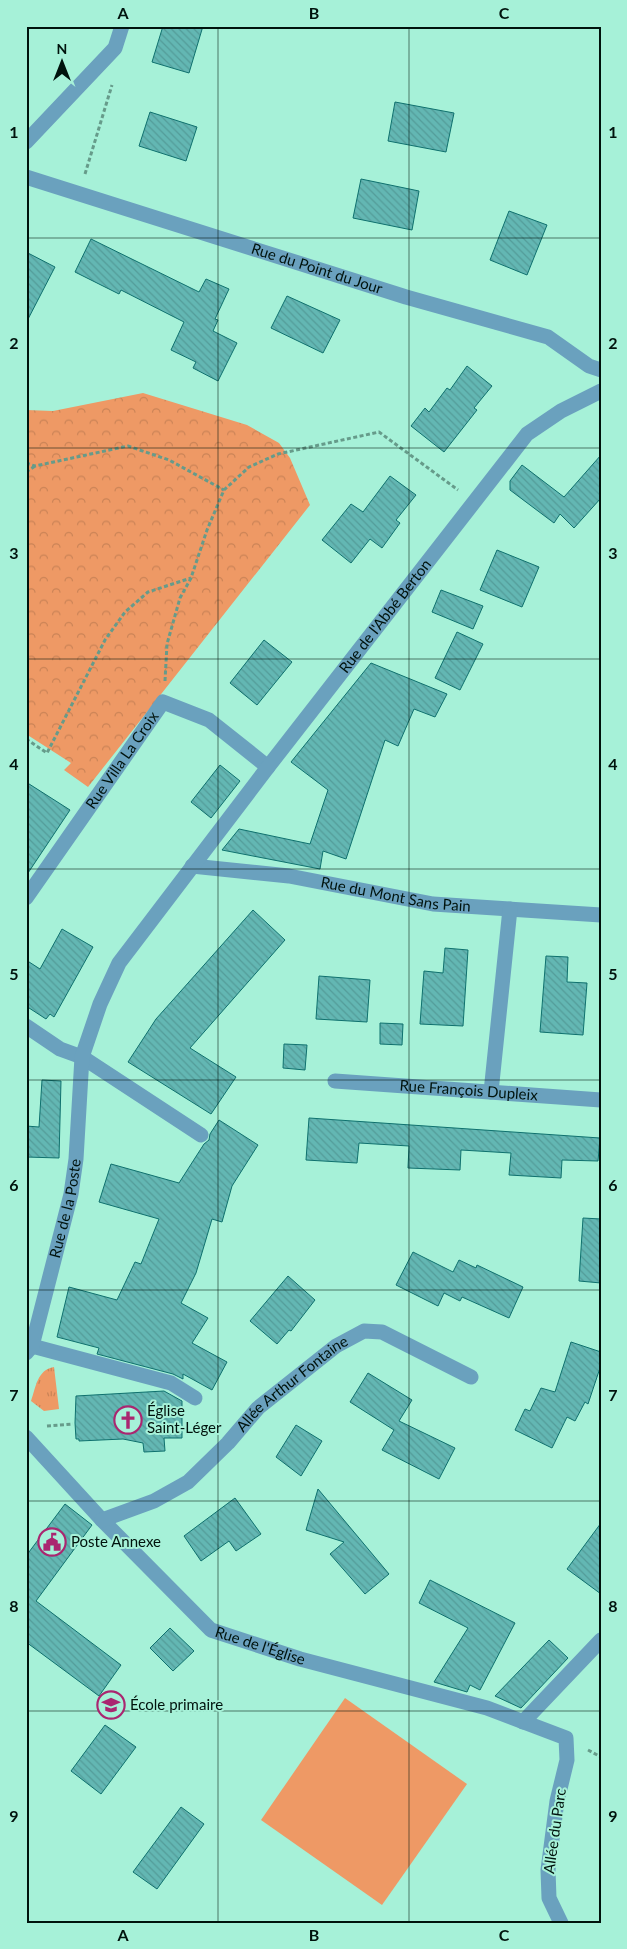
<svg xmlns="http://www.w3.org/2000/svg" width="627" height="1949" font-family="Lato,sans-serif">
<defs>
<pattern id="grass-tufts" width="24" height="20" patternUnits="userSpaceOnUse" patternTransform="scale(1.25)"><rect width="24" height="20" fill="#ee9965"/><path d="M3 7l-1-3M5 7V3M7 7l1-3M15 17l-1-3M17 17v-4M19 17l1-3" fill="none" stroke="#ca8356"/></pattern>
<pattern id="forest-crowns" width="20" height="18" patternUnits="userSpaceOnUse" patternTransform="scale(1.25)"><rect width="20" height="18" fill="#ee9965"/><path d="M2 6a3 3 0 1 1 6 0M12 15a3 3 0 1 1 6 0" fill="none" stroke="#ca8356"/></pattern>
<pattern id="building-back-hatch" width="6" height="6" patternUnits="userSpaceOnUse" patternTransform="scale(1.25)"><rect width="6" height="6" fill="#63b7b3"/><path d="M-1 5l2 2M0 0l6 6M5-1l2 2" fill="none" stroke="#549c99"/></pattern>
</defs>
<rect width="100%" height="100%" fill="#a6f1d8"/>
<path fill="url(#grass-tufts)" d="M54,1367L59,1409L44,1411L31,1401C36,1387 37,1370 54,1367Z"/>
<polygon fill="url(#forest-crowns)" points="143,393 247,425 279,443 290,458 310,505 88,787 64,770 71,763 26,734 26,410 53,411"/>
<polygon fill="#ee9965" points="345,1698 467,1784 382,1905 261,1820"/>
<g fill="url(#building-back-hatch)" stroke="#0f716e">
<polygon points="163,26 203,26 189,73 152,62"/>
<polygon points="395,102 454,113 446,152 388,141"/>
<polygon points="150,112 197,127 186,161 139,146"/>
<polygon points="361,179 419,191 412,230 353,218"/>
<polygon points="509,211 547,225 527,275 490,260"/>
<polygon points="91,239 199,292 206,279 229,289 215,319 218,320 213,331 237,343 218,381 193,368 196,362 171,350 184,322 121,290 119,294 75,272"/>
<polygon points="26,252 55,267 26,323"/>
<polygon points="287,296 340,320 323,353 271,328"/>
<polygon points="467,366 492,386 474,408 477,410 444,452 411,426 425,408 429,412 447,388 450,390"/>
<polygon points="601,455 601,498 574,528 560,514 554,523 510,490 510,481 522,465 564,497"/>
<polygon points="390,476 416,495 396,520 400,523 382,548 370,539 351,563 322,540 351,504 363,512"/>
<polygon points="497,550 539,567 522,607 480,590"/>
<polygon points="441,590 483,606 473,629 432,612"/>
<polygon points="457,632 483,644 460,690 435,678"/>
<polygon points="264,640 292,662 257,705 230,683"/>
<polygon points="371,663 447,694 435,717 414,709 398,746 385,740 346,859 323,851 320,869 222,850 239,829 310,844 328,790 291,762"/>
<polygon points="220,765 240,781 211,818 191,802"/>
<polygon points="26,782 70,810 26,876"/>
<polygon points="253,910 285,940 190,1048 236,1077 211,1114 128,1062 156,1019"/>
<polygon points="62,929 93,947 54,1017 50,1014 46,1019 26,1006 26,960 40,969"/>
<polygon points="445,948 468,950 463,1026 420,1024 424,971 443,973"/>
<polygon points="546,956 568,957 567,982 587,983 583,1035 540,1032"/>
<polygon points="319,976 370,980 367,1022 316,1019"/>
<polygon points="380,1023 403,1024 402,1045 380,1044"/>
<polygon points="284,1044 307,1045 305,1070 283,1068"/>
<polygon points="42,1080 61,1081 59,1158 26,1157 26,1126 39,1127"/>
<polygon points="309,1118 600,1138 598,1161 562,1160 561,1178 509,1175 511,1153 461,1150 460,1170 408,1168 409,1146 359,1143 357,1163 306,1160"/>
<polygon points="219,1120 258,1145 232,1186 222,1222 212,1219 196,1273 181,1303 208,1318 192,1343 227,1362 212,1390 183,1374 183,1379 173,1374 97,1354 99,1348 57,1337 69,1287 117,1300 135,1262 141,1264 159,1219 99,1202 111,1164 179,1183 204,1144 209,1140 210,1134"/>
<polygon points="583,1218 601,1219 601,1283 579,1281"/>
<polygon points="413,1252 453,1272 459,1260 476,1268 477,1265 523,1287 509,1318 462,1297 460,1301 444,1293 438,1306 396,1285"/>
<polygon points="288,1276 315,1300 291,1331 289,1330 277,1344 250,1321"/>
<polygon points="571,1342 601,1352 601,1365 588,1404 585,1402 575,1421 567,1417 552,1448 515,1430 525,1409 530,1411 541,1388 555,1392"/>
<polygon points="368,1373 412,1400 399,1421 455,1448 439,1479 382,1450 394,1430 350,1402"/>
<polygon points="164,1391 182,1401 182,1438 164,1438 165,1451 144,1452 143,1443 123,1439 79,1441 79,1439 76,1439 75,1423 76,1396"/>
<polygon points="296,1425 322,1441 301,1476 276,1457"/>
<polygon points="318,1489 389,1574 365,1594 330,1554 344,1542 306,1530"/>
<polygon points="235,1498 261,1534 236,1551 229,1541 201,1561 184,1536"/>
<polygon points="65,1504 92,1525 36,1601 121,1665 99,1696 26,1642 26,1556"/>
<polygon points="601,1523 601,1594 567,1569"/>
<polygon points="430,1580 515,1623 480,1690 470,1685 467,1692 434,1682 468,1628 419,1603"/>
<polygon points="170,1628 194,1651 173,1671 150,1648"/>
<polygon points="549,1640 568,1658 521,1708 495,1696"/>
<polygon points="105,1725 136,1747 101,1794 71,1771"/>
<polygon points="181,1807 204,1824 157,1889 133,1872"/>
</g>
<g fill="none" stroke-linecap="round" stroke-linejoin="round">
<g stroke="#669b8a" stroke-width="3" stroke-dasharray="4 2.5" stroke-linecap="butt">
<polyline points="85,174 112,85"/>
<polyline points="26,463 35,466 128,446 169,460 224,490"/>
<polyline points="26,472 35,466"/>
<polyline points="165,681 167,644 180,598 191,578 207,530 224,490 249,467 278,454 379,432 458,490"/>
<polyline points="26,739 47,753 105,640 125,612 148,592 191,578"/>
<polyline points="47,1426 73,1424"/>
<polyline points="588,1750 601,1757"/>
</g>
<polyline stroke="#6aa1be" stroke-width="15" points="523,1722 601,1640"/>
<g stroke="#6aa1be" stroke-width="15">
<polyline points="26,142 115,48 122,26"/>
<path id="s1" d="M26,177L406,297L548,337L589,366L601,370"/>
<path id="s2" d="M192,866L289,876L433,904L601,915"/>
<path id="s3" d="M26,898L163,702L209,720L268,767"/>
<polyline points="26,1026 60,1049 82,1057 201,1135"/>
<path id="s4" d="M335,1081L601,1100"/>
<polyline points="491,1092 510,909"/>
<polyline points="32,1346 171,1383 195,1398"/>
<path id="s5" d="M26,1353L32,1346L71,1194L76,1159L82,1057L100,1004L119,963L268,767L527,434L561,411L601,391"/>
<path id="s6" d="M26,1437L102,1520L211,1630L300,1659L487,1708L566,1738L567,1760L557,1801L548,1870L549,1898L561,1923"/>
<path id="s7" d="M102,1520L154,1501L188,1482L228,1443L258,1408L336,1346L364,1331L382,1332L471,1377"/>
</g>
</g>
<path fill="none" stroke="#00130d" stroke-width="1" stroke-opacity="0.55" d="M218,26V1923M409,26V1923M26,238H601M26,448H601M26,659H601M26,869H601M26,1080H601M26,1290H601M26,1501H601M26,1711H601"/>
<defs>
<g id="church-ring" transform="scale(1.4375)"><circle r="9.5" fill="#a6f1d8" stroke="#aa2670" stroke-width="1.5"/><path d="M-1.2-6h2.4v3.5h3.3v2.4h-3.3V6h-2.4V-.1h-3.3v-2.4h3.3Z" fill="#aa2670"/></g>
<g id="civic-ring" transform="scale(1.4375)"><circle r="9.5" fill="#a6f1d8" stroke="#aa2670" stroke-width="1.5"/><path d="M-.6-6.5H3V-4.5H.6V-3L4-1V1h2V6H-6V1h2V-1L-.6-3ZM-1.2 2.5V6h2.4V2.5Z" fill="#aa2670"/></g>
<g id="school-ring" transform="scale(1.4375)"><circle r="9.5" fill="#a6f1d8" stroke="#aa2670" stroke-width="1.5"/><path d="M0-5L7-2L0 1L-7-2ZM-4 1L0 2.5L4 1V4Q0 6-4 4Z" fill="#aa2670"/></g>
</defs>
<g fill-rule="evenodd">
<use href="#church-ring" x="128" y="1420"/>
<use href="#civic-ring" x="52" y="1542"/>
<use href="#school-ring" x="111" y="1705"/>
</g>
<g text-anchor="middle" stroke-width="4" stroke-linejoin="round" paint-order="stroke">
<g font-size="15" fill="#00130d" stroke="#a6f1d8">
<text dy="5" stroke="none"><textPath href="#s1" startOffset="305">Rue du Point du Jour</textPath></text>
<text dy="5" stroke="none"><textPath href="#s5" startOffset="842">Rue de l'Abbé Berton</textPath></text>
<text dy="5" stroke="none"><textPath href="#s3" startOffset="168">Rue Villa La Croix</textPath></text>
<text dy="5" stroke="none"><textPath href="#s2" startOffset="206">Rue du Mont Sans Pain</textPath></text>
<text dy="5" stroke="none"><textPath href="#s4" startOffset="134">Rue François Dupleix</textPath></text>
<text dy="5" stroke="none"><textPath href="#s5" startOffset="151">Rue de la Poste</textPath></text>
<text dy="5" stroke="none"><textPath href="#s7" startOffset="238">Allée Arthur Fontaine</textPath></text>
<text dy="5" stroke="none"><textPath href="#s6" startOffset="319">Rue de l'Église</textPath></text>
<text transform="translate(555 1831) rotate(-82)" y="5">Allée du Parc</text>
</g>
<g font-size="15" fill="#00130d" stroke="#a6f1d8" text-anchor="start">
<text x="147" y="1416">Église<tspan x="147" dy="17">Saint-Léger</tspan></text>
<text x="71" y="1547">Poste Annexe</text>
<text x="130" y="1710">École primaire</text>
</g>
</g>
<rect width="627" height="1949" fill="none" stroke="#a6f1d8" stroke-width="55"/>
<g transform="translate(62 62)" stroke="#a6f1d8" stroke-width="4" paint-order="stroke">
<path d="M0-4L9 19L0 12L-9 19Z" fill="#00130d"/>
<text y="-8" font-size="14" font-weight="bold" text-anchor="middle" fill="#00130d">N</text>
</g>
<rect x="28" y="28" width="572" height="1894" fill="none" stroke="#00130d" stroke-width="2"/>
<g font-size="16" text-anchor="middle" font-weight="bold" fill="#00130d">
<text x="123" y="19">A</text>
<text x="314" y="19">B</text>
<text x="504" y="19">C</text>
<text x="14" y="138">1</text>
<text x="613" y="138">1</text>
<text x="14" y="349">2</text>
<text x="613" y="349">2</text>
<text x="14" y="559">3</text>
<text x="613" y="559">3</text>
<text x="14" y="770">4</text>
<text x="613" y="770">4</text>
<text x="14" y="980">5</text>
<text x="613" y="980">5</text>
<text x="14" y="1191">6</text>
<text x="613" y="1191">6</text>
<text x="14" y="1401">7</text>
<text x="613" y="1401">7</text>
<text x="14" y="1612">8</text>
<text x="613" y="1612">8</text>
<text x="14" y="1822">9</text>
<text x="613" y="1822">9</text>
<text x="123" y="1941">A</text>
<text x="314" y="1941">B</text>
<text x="504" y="1941">C</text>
</g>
</svg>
